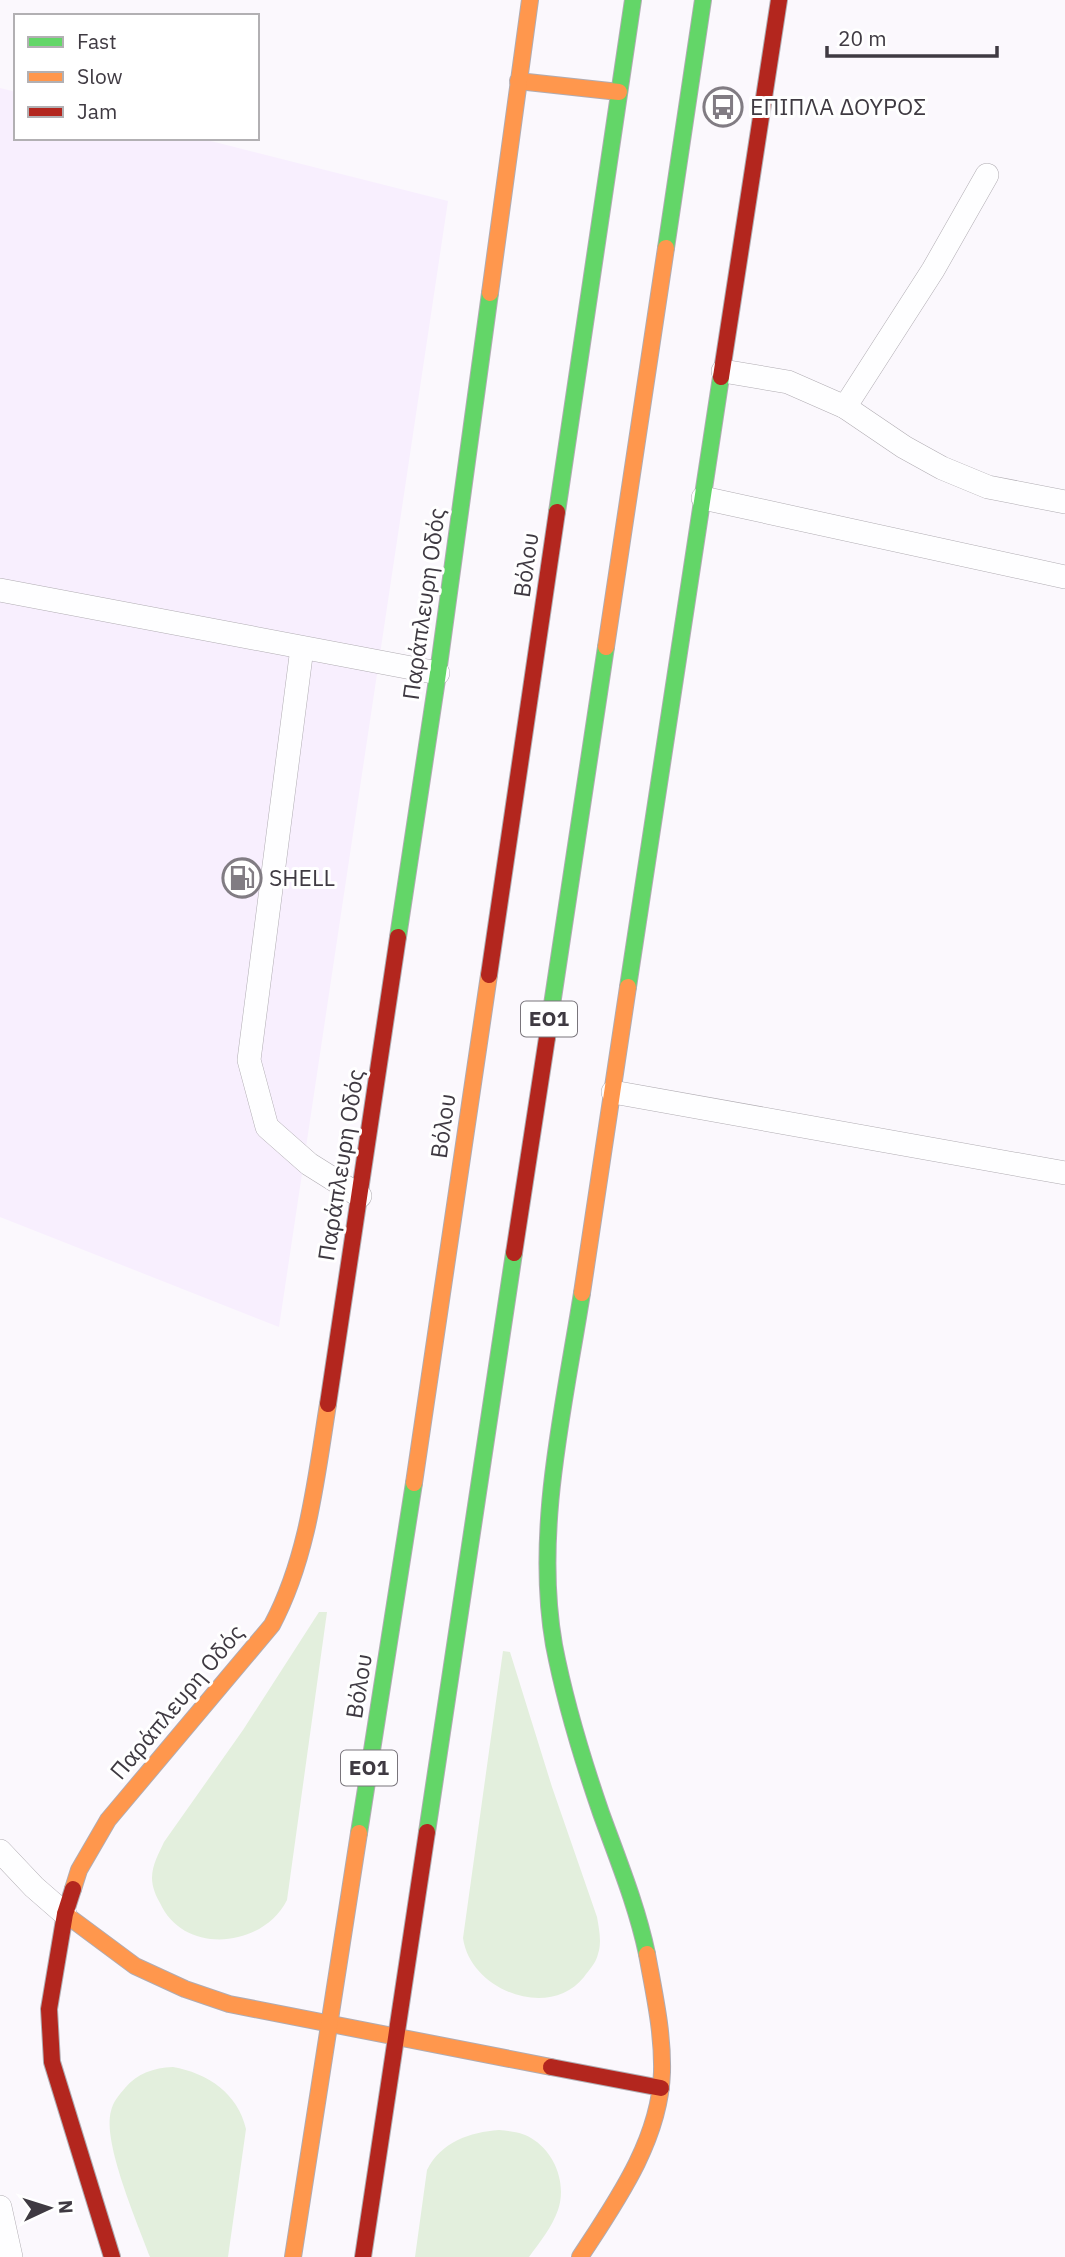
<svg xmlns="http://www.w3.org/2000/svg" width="1065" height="2257" font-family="'IBM Plex Sans',sans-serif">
<rect width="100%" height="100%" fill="#fbf8fd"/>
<polygon fill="#f8effe" points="0,88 16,92 16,138 199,138 448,201 279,1327 0,1217"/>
<g fill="#e3efdd">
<path d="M319,1612H327L287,1900C263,1948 184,1956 160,1903C156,1896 152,1887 152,1878C152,1865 159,1853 164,1842L243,1730Z"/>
<path d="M503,1651L510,1652L552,1787L597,1917C599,1929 602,1942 598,1954C596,1963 589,1970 584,1977C549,2021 470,1990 463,1938Z"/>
<path d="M173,2067C207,2073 238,2093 246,2129L228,2257H150C138,2224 102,2142 111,2111C113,2102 119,2095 125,2088C138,2073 153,2068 173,2067Z"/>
<path d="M499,2130C510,2131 522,2132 531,2138C555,2152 567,2184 558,2210C552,2227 540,2242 529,2257H415L427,2170C441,2142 470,2132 499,2130Z"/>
</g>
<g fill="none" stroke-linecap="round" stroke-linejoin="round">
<g stroke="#b0acb2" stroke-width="24">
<g id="lane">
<polyline points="723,371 788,382 845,407 904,447 942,468 988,487 1065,502"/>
<polyline points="845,407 933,270 987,175"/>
<polyline points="703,498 1065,577"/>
<polyline points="0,590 438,673"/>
<polyline points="302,648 249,1060 267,1127 309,1164 360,1196"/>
<polyline points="613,1092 1065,1173"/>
<polyline points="0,1851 34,1887 65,1914"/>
<polyline points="0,2207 11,2257"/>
</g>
</g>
<g stroke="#b0acb2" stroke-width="18">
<g id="fast">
<polyline points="666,248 703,0"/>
<polyline points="557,512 633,0"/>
<polyline points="398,937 438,673 490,293"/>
<polyline points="628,987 721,377"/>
<polyline points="547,1038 606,647"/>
<path d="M582,1293C564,1407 534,1531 554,1645C565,1702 582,1758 601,1813C618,1860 637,1906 647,1954"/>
<polyline points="427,1832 514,1253"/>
<polyline points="359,1833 414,1483"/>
</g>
</g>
<g stroke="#b0acb2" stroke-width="18">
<g id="slow">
<polyline points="518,81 619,92"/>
<polyline points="490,293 530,0"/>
<polyline points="606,647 666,248"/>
<polyline points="582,1293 628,987"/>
<polyline points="414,1483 489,975"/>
<path d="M73,1889L79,1870L108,1820L272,1625C308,1557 316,1479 328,1404"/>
<polyline points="65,1914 135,1966 185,1989 229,2004 551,2067"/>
<polyline points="293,2257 359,1833"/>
<path d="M580,2257C616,2202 660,2140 662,2072C663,2032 654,1993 647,1954"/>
</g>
</g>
<g stroke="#b0acb2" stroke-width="18">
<g id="jam">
<polyline points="721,377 779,0"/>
<polyline points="489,975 557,512"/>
<polyline points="514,1253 547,1038"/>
<polyline points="328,1404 398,937"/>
<polyline points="73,1889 65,1914 49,2009 52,2062 112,2257"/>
<polyline points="551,2067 661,2088"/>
<polyline points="363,2257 427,1832"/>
</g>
</g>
<use href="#lane" stroke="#fefeff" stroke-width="23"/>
<use href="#fast" stroke="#63d668" stroke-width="16"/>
<use href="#slow" stroke="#ff974d" stroke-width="16"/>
<use href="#jam" stroke="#b3261e" stroke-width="16"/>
</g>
<defs>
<g id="bus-ring" transform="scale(2.0125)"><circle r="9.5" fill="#fff" stroke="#817c83" stroke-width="1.5"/><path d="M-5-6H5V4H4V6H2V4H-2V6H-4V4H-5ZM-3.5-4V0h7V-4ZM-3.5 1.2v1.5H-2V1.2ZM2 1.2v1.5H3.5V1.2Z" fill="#817c83"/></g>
<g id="fuel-ring" transform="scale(2.0125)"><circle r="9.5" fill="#fff" stroke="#817c83" stroke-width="1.5"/><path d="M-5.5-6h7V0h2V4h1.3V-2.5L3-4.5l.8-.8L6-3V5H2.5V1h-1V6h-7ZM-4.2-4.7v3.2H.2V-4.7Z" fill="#817c83"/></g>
</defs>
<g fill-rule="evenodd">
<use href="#bus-ring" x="723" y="107"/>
<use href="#fuel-ring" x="242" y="878"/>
</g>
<g text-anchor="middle" stroke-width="6" stroke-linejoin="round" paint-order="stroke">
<g fill="#fff" stroke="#79757b" stroke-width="2">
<rect x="521" y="1001.5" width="56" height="35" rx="5"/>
<rect x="341" y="1750.5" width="56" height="35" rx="5"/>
</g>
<g font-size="21" font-weight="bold" fill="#3f3a42">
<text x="549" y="1026">ΕΟ1</text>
<text x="369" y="1775">ΕΟ1</text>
</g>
<g font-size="23" fill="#3f3a42" stroke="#fff" text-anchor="start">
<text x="750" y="115">ΕΠΙΠΛΑ ΔΟΥΡΟΣ</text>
<text x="269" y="886">SHELL</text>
</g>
<g font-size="23" fill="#3f3a42" stroke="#fff">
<text transform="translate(526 565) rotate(-82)" y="8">Βόλου</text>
<text transform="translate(424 604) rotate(-82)" y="8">Παράπλευρη Οδός</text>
<text transform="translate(443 1126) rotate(-82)" y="8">Βόλου</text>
<text transform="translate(341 1165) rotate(-81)" y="8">Παράπλευρη Οδός</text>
<text transform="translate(359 1686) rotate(-81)" y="8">Βόλου</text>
<text transform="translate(177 1702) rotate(-50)" y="8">Παράπλευρη Οδός</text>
</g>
</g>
<rect x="14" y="14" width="245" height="126" fill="#ffffff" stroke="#b2b0b3" stroke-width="2"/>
<rect x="28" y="37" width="35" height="10" fill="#63d668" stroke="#b2b0b3" stroke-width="2"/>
<text x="77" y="49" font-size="21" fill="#3f3a42">Fast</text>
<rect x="28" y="72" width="35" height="10" fill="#ff974d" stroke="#b2b0b3" stroke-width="2"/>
<text x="77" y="84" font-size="21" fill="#3f3a42">Slow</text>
<rect x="28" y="107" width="35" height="10" fill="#b3261e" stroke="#b2b0b3" stroke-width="2"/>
<text x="77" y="119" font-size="21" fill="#3f3a42">Jam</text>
<g transform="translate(49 2208) rotate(86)" stroke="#ffffff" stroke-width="5" paint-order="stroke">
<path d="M0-5L12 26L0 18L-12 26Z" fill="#3f3a42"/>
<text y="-10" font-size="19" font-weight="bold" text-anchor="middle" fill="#3f3a42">N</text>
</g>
<path d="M827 46v10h170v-10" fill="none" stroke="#3f3a42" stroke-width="3.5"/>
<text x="838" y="46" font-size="21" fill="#3f3a42" stroke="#ffffff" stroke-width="5" paint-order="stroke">20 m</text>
</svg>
